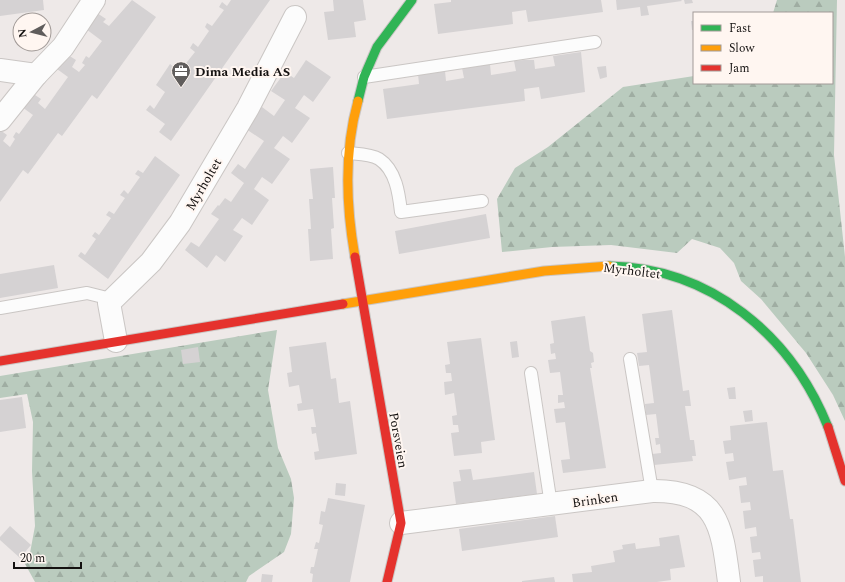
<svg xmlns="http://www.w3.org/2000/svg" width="845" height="582" font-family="Spectral,serif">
<defs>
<pattern id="forest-firs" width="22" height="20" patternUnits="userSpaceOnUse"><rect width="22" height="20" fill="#bacbbe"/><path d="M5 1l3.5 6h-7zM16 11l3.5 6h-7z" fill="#9fada2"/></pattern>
</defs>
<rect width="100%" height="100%" fill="#eee9e8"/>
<g fill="url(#forest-firs)">
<polygon points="777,0 837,0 834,155 845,257 845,421 833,395 806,353 761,299 741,281 734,263 720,248 692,239 677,253 611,245 552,247 502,252 497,199 515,168 548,147 623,87 694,76 694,83 832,83 832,13 773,13"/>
<polygon points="277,330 268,390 278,448 291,479 294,498 291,534 284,552 249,576 246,582 35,582 24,562 30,553 35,526 32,471 33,422 27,394 0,398 0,376"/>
</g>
<g fill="#d5d2d3">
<polygon points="0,0 43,0 44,10 0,16"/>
<polygon points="132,0 156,17 97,99 92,95 62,136 58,133 28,174 23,170 0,202 0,130 7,135 3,141 10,147 15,139 13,137 16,132 19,134 33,115 22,107 32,93 41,99 38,103 45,109 68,77 57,69 68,55 76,60 72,67 79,72 85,65 82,63 86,56 89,58 102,41 86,29 97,13 106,19 103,22 109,26"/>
<polygon points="231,0 270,0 171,141 159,132 165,124 146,110 150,105 154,109 165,92 156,85 170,64 175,68 179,64 183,67 195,52 190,48 193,43 198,47 209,31 205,27 207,23 212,26 224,10 219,7 222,2 227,6"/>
<polygon points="333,0 363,0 366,20 354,22 356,37 328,40 324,12 334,11"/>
<polygon points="451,0 601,0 603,12 528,22 526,10 512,12 513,24 438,34 434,4 451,2"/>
<polygon points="616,0 681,0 682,1 647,6 649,15 641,16 640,7 617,10"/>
<polygon points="684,0 692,0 693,3 685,4"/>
<polygon points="691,21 694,21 694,30 692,30"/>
<polygon points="581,52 585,92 541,99 539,87 524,89 525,101 387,119 383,89 419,84 418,74 445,71 446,81 464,78 462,68 490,64 491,75 516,71 514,61 524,60 534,60 535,69 555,66 553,56"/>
<polygon points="306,60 331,77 313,102 304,95 295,108 310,118 292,143 283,136 274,148 290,159 272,184 262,177 254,189 269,200 252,225 242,218 233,230 243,236 225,262 216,255 207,268 185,250 191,242 199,247 219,219 211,214 218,205 219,206 225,198 231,202 244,183 231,173 238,164 245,169 264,141 246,129 262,107 274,116 285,100 271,91 285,72 294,78"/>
<polygon points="606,66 607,77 600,79 597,67"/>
<polygon points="155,156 180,175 108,279 78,256 81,252 85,255 96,239 92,236 95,232 99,235 111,218 106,215 109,211 114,214 125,198 120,195 124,190 128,194 140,177 135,174 138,170 143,173"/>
<polygon points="333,167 335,198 332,198 334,228 331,229 333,259 310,261 308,229 311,229 309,199 313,199 310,169"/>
<polygon points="486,214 490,238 399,254 395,231"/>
<polygon points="54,265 58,288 0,298 0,274"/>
<polygon points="672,310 683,391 689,390 691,406 685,406 690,440 694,440 696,456 692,456 693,461 654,465 652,454 661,453 660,444 656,445 655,438 659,438 656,414 646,415 645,404 654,403 649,365 639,366 637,353 647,352 642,314"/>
<polygon points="585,316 590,351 593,353 594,362 591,363 592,368 590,368 606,468 563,473 561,460 570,459 565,422 556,423 554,409 565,408 564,402 558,403 558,395 563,395 560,372 550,373 548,360 556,359 555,353 551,354 550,344 554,343 551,321"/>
<polygon points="481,338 495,440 481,442 482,453 454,456 451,433 459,432 458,425 453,425 452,416 457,415 454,393 445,395 444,382 452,381 451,373 446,373 445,365 450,364 447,342"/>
<polygon points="517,341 519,357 512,358 510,342"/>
<polygon points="326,342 331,379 336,378 339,403 350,401 357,454 315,460 314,452 319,451 316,433 312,434 311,427 316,427 313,409 298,411 297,404 302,403 299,385 289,387 287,373 292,372 289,347"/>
<polygon points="198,347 200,362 183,364 181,350"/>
<polygon points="735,387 736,399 729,399 727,388"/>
<polygon points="22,397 26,428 0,432 0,400"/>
<polygon points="752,410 753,421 745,422 743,411"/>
<polygon points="767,422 773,471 783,470 790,519 793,519 801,582 763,582 763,576 755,577 753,560 761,559 760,552 752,553 750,537 757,536 756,527 745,529 743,511 751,510 750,502 741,503 739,486 747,485 746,477 729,480 726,462 734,461 733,453 725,454 723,441 731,440 730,426"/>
<polygon points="471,469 473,480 534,472 537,494 456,504 453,482 461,481 459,470"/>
<polygon points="336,483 346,484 345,496 335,495"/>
<polygon points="328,498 365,505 350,582 312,582 313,574 310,573 311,567 314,567 318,549 314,549 316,542 319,543 323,525 319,524 321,511 325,512"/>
<polygon points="555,516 558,537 462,551 459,529"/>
<polygon points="10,526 31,545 20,558 0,540 0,537"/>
<polygon points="679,535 685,567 670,569 671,580 657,582 573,582 572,574 592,572 591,566 615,562 613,551 623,549 622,545 635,543 636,549 660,546 659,538"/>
<polygon points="262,574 273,575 272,582 261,582"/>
<polygon points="554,577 555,582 522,582 522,581"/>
</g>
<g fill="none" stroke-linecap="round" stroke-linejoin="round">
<g stroke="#cac6c4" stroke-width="14">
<g id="lane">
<polyline points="364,77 595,42"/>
<path d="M348,153C358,154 371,154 379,159C396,170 399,194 401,212L482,201"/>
<polyline points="0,308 87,293 103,297 109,303"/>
<polyline points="630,359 652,491"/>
<polyline points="531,373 551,505"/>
</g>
</g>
<g stroke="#cac6c4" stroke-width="24">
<g id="street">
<polyline points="0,70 36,75"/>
<polyline points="0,120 36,75 63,47 94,0"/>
<polyline points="116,341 109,303 151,262 180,223 248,108 295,17"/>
<path d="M401,523L652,491C719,490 722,527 729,582"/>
</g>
</g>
<g stroke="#cac6c4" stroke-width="11">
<g id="fast">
<polyline points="358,101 364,77 377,47 412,0"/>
<path d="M609,266C711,268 791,335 828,427"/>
</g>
</g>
<g stroke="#cac6c4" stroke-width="11">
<g id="slow">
<path d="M355,257C346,206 344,151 358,101"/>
<polyline points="343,304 544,271 609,266"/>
</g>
</g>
<g stroke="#cac6c4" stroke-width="11">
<g id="jam">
<polyline points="355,257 401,523 387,582"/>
<polyline points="0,361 343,304"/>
<polyline points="828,427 845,481"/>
</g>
</g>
<use href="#lane" stroke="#fcfcfc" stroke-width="12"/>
<use href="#street" stroke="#fcfcfc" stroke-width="22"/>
<use href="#fast" stroke="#30b455" stroke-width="9"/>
<use href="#slow" stroke="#ff9f0a" stroke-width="9"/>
<use href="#jam" stroke="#e5322d" stroke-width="9"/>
</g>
<defs>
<g id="office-pin" transform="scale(1)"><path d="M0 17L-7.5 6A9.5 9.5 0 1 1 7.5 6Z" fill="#605d5c" stroke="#fff6f1"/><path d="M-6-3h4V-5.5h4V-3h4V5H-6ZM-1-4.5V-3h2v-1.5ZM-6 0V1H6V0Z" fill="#fff"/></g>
</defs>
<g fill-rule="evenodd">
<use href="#office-pin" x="181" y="71"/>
</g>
<g text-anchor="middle" stroke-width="4" stroke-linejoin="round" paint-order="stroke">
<g font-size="13" font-weight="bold" fill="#141110" stroke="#fff6f1" text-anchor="start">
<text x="195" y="76">Dima Media AS</text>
</g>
<g font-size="13" fill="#141110" stroke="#fff6f1">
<text transform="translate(203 184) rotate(-60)" y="5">Myrholtet</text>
<text transform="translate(632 270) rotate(7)" y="5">Myrholtet</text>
<text transform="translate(399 440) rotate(80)" y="5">Porsveien</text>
<text transform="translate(595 499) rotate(-8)" y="5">Brinken</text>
</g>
</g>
<rect x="693" y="12" width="140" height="72" fill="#fff6f1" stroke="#a19a97"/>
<rect x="701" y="25" width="20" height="6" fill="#30b455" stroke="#a19a97"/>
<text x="729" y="32" font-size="12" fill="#141110">Fast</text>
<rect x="701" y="45" width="20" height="6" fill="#ff9f0a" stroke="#a19a97"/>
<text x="729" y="52" font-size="12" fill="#141110">Slow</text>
<rect x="701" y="65" width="20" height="6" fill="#e5322d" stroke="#a19a97"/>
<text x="729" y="72" font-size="12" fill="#141110">Jam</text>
<g transform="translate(32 32) rotate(263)"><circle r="19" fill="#fff6f1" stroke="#a19a97"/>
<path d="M0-3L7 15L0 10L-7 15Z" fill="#605d5c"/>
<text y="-6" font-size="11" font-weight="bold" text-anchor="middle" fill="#141110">N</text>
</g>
<path d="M14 562v6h67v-6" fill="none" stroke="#141110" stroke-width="2"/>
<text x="20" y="562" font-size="12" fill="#141110" stroke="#fff6f1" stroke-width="3" paint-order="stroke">20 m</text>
</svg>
